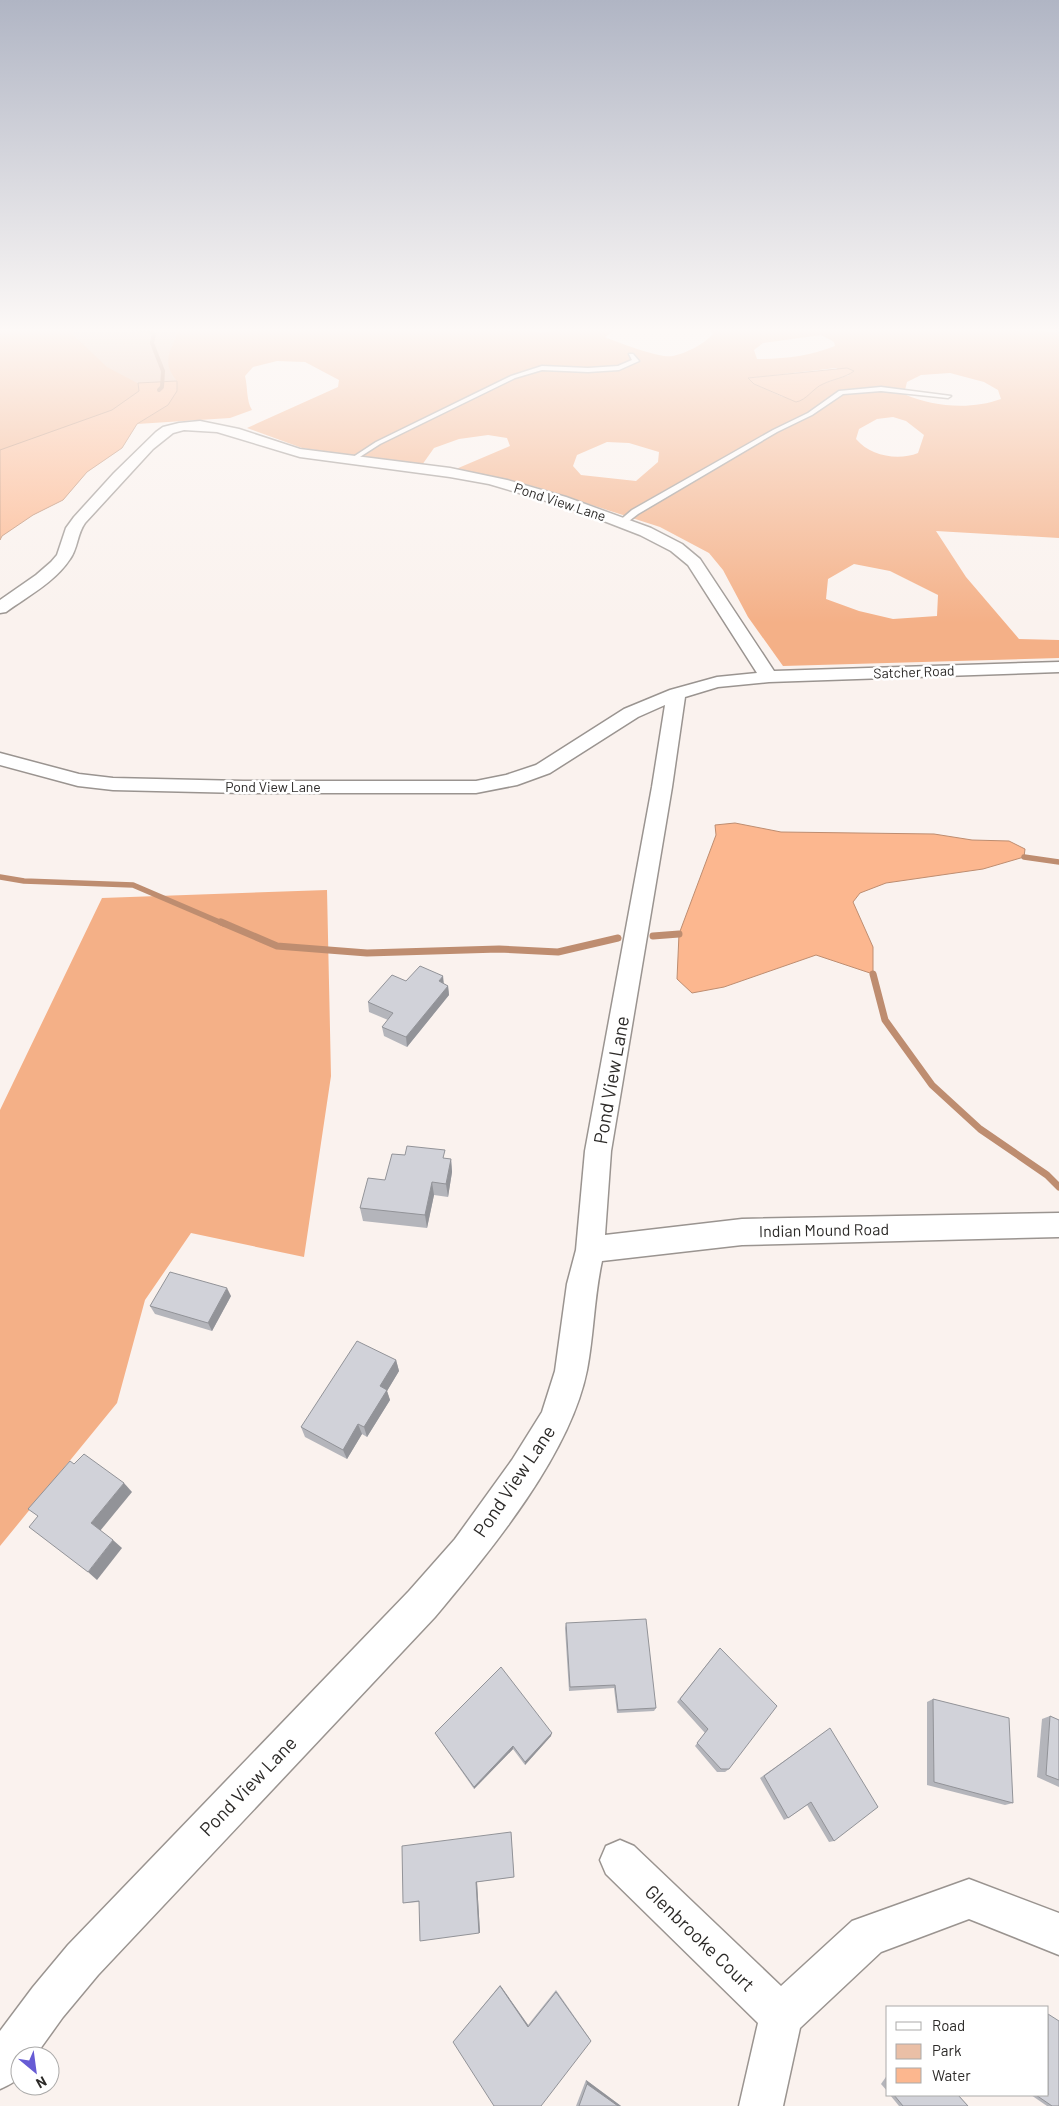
<svg xmlns="http://www.w3.org/2000/svg" width="1059" height="2106" font-family="Barlow,sans-serif">
<rect width="100%" height="100%" fill="#faf2ee"/>
<polygon fill="#eabfa6" points="63,329 224,329 168,405 137,424 122,448 87,472 63,500 33,515 0,482 0,444"/>
<g fill="#f4b087" fill-rule="evenodd">
<polygon points="0,329 75,329 71,333 107,367 139,384 139,391 112,410 0,450"/>
<path d="M177,329H524L541,333L562,329H616L605,337C617,342 661,359 673,356C687,353 704,344 713,334L708,329H1028L1059,333V538L936,531L966,577L1019,639L1059,640V658L783,666L748,617L723,570L709,553L660,527L536,487L498,477L456,469L510,446L507,438L488,435L459,439L434,448L422,465L302,448L247,428L338,387L339,380L305,362L277,361L253,367L245,376C248,388 246,400 252,410L230,418L137,424L168,405L177,381C161,362 170,351 179,331ZM821,335L834,342L835,346C809,356 785,359 757,359L754,350L763,343ZM836,368L849,375L783,397L754,384L749,378ZM950,373L984,382L998,390L1001,399C971,410 933,407 904,394L907,382L921,375ZM893,417L906,421L924,435L918,453C898,461 870,456 856,439L859,429L877,419ZM607,442L629,443L659,452L658,462L636,481L581,475L573,466L577,455ZM854,564L890,571L938,595L937,616L893,619L859,611L826,599L828,579Z"/>
<polygon points="327,890 331,1076 304,1257 191,1233 145,1300 117,1403 0,1546 0,1110 102,898"/>
</g>
<g fill="#fcb78f" stroke="#be8d70">
<path d="M847,368L854,371C845,378 833,379 823,384C813,388 807,400 796,402L754,384L748,378Z"/>
<polygon points="177,381 177,391 168,405 137,424 122,448 87,472 63,500 33,515 2,536 0,540 0,450 112,410 139,391 138,383"/>
<polygon points="735,823 781,832 934,834 972,840 1009,841 1025,849 1024,857 983,869 886,883 860,893 853,902 873,947 873,974 816,955 724,987 692,993 677,979 679,934 716,835 715,825"/>
</g>
<g fill="none" stroke-linecap="round" stroke-linejoin="round">
<polyline stroke="#be8d70" stroke-width="4" points="133,329 149,331 154,334 152,343 163,371 162,387 159,390"/>
<g stroke="#be8d70" stroke-width="5.5">
<polyline points="1024,857 1059,862"/>
<polyline points="0,877 24,881 133,885 224,924"/>
</g>
<g stroke="#be8d70" stroke-width="7">
<polyline points="221,922 277,946 367,953 499,949 558,952 618,938"/>
<polyline points="653,936 679,934"/>
<polyline points="873,974 885,1020 932,1085 980,1129 1047,1175 1059,1187"/>
</g>
<g stroke="#9a9490" stroke-width="3">
<g id="service">
<polygon points="629,354 633,354 639,361 619,370 588,372 542,370 515,378 380,444 352,462 347,461 376,442 511,376 542,366 588,368 618,366 632,360"/>
<polygon points="881,387 951,396 948,398 881,391 843,394 812,415 777,432 638,514 625,524 618,522 632,510 773,430 808,413 839,391"/>
</g>
</g>
<g stroke="#9a9490" stroke-width="3">
<g id="minor">
<path d="M200,421L239,429L300,449L450,468L507,480L566,497L651,528L682,544L700,559L774,671L1059,662V672L769,682L718,687L685,697L672,787L611,1151L605,1235L742,1219L1059,1213V1237L742,1245L602,1261C594,1297 594,1334 587,1370C570,1456 490,1551 435,1617L98,1975L63,2017L35,2056H20C20,2078 21,2080 0,2089V2031L33,1987L68,1945L409,1591L455,1539L512,1460L542,1412L555,1371L567,1284L576,1250L585,1151L652,787L665,705L638,717L550,773L517,785L476,793H243L113,790L78,786L0,765V753L79,774L113,778L243,781H476L506,775L536,765L624,709L670,690L717,677L757,673L688,565L671,551L640,535L573,509L489,484L450,477L300,457L217,432L184,430L173,433L153,449L85,523C77,534 78,548 70,559C55,582 28,596 6,612L0,613V600L36,575L51,562L57,555L66,528L74,517L114,473L156,432L163,427L179,423Z"/>
<polygon points="620,1840 634,1846 781,1986 852,1921 969,1879 1059,1913 1059,1955 969,1919 881,1952 800,2028 783,2106 739,2106 758,2023 606,1874 600,1860 606,1846"/>
</g>
</g>
<use href="#service" fill="#fff" fill-rule="evenodd"/>
<use href="#minor" fill="#fff" fill-rule="evenodd"/>
</g>
<g fill="#b4b5bb">
<polygon points="1050,329 1059,329 1059,333"/>
<polygon points="406,981 444,984 448,986 449,995 407,1047 384,1036 382,1027 388,1020 369,1012 368,1002"/>
<polygon points="446,1159 451,1159 452,1172 448,1197 434,1195 427,1228 363,1221 360,1208 385,1180"/>
<polygon points="231,1296 212,1331 155,1314 150,1306"/>
<polygon points="396,1360 399,1371 387,1391 390,1400 367,1437 362,1434 347,1459 305,1437 301,1427"/>
<polygon points="566,1623 656,1708 654,1711 617,1713 614,1688 569,1691 565,1628"/>
<polygon points="720,1648 729,1769 725,1772 717,1772 695,1746 705,1733 677,1702"/>
<polygon points="933,1699 1013,1803 1005,1805 927,1785 927,1702"/>
<polygon points="1050,1716 1059,1720 1059,1787 1037,1777 1042,1719"/>
<polygon points="825,1732 834,1841 829,1842 807,1805 788,1818 784,1820 760,1778"/>
<polygon points="435,1733 551,1736 525,1765 513,1749 474,1789"/>
<polygon points="511,1832 514,1877 477,1882 480,1933 419,1902 403,1903"/>
<polygon points="500,1985 528,2025 556,1990 590,2039 455,2040"/>
<polygon points="888,2074 888,2092 881,2084"/>
<polygon points="586,2080 621,2106 576,2106"/>
<polygon points="890,2095 958,2095 968,2106 899,2106"/>
<polygon points="1031,2095 1048,2095 1059,2106 1047,2106"/>
</g>
<g fill="#929398">
<polygon points="443,976 444,985 439,981"/>
<polygon points="448,986 449,995 407,1047 406,1037"/>
<polygon points="451,1159 452,1172 448,1197 446,1184"/>
<polygon points="432,1182 434,1195 427,1228 425,1215"/>
<polygon points="227,1288 231,1296 212,1331 208,1323"/>
<polygon points="396,1360 399,1371 387,1391 390,1400 367,1437 364,1427 380,1386"/>
<polygon points="358,1424 362,1434 347,1459 343,1450"/>
<polygon points="124,1483 132,1492 100,1531 91,1523"/>
<polygon points="113,1540 122,1548 97,1580 88,1572"/>
<polygon points="552,1733 551,1736 525,1765 525,1762"/>
<polygon points="513,1746 513,1749 474,1789 474,1787"/>
<polygon points="476,1882 477,1882 480,1933 479,1933"/>
<polygon points="500,1985 528,2025 528,2027 500,1986"/>
<polygon points="586,2080 621,2106 618,2106 587,2084"/>
</g>
<g fill="#d1d2d9" stroke="#929398">
<polygon points="420,966 443,976 439,981 448,986 406,1037 382,1027 393,1013 368,1002 392,975 406,981"/>
<polygon points="407,1146 445,1150 443,1158 451,1159 446,1184 432,1182 425,1215 360,1208 368,1178 385,1180 392,1154 405,1155"/>
<polygon points="170,1272 227,1288 208,1323 150,1306"/>
<polygon points="357,1341 396,1360 380,1386 387,1390 364,1427 358,1424 343,1450 301,1427"/>
<polygon points="84,1454 124,1483 91,1523 113,1540 88,1572 29,1527 38,1516 28,1509 70,1461 74,1464"/>
<polygon points="646,1619 656,1708 618,1710 615,1685 570,1687 566,1623"/>
<polygon points="720,1648 777,1706 729,1769 721,1769 697,1743 708,1729 680,1699"/>
<polygon points="501,1667 552,1733 525,1762 513,1746 474,1787 435,1733"/>
<polygon points="933,1699 1009,1718 1013,1803 934,1782"/>
<polygon points="1050,1716 1059,1720 1059,1780 1046,1775"/>
<polygon points="830,1728 878,1807 834,1841 811,1802 788,1818 764,1776"/>
<polygon points="511,1832 514,1877 476,1882 479,1933 420,1941 419,1901 403,1903 402,1846"/>
<polygon points="500,1986 528,2027 556,1992 591,2041 541,2106 494,2106 453,2042"/>
<polygon points="1048,2014 1059,2021 1059,2106 1052,2106 1036,2095 1048,2095"/>
<polygon points="587,2084 618,2106 579,2106"/>
<polygon points="894,2095 958,2095 968,2106 903,2106"/>
</g>
<linearGradient id="sky" x2="0" y2="1"><stop stop-color="#b0b5c4"/><stop offset="0.53" stop-color="#fdf9f7"/><stop offset="1" stop-color="#fdf9f7" stop-opacity="0"/></linearGradient>
<rect width="1059" height="623" fill="url(#sky)"/>
<g text-anchor="middle" stroke-width="5" stroke-linejoin="round" paint-order="stroke">
<g font-size="14" fill="#2c2a28" stroke="#fff">
<text transform="translate(560 502) rotate(18)" y="5">Pond View Lane</text>
<text transform="translate(914 672) rotate(-2)" y="5">Satcher Road</text>
<text x="273" y="792">Pond View Lane</text>
</g>
<g font-size="16" fill="#2c2a28" stroke="#fff">
<text transform="translate(824 1230) rotate(-1)" y="6">Indian Mound Road</text>
</g>
<g font-size="19" fill="#2c2a28" stroke="#fff">
<text transform="translate(611 1080) rotate(-80)" y="7">Pond View Lane</text>
<text transform="translate(514 1481) rotate(-56)" y="7">Pond View Lane</text>
<text transform="translate(248 1786) rotate(-46)" y="7">Pond View Lane</text>
<text transform="translate(700 1938) rotate(44)" y="7">Glenbrooke Court</text>
</g>
</g>
<rect x="886" y="2006" width="162" height="90" fill="#ffffff" stroke="#abaaa9"/>
<rect x="896" y="2022" width="25" height="8" fill="#ffffff" stroke="#abaaa9"/>
<text x="932" y="2031" font-size="15" fill="#2c2a28">Road</text>
<rect x="896" y="2044" width="25" height="15" fill="#eabfa6" stroke="#abaaa9"/>
<text x="932" y="2056" font-size="15" fill="#2c2a28">Park</text>
<rect x="896" y="2068" width="25" height="15" fill="#fcb78f" stroke="#abaaa9"/>
<text x="932" y="2081" font-size="15" fill="#2c2a28">Water</text>
<g transform="translate(35 2071) rotate(151)"><circle r="24" fill="#ffffff" stroke="#abaaa9"/>
<path d="M0-4L9 19L0 12L-9 19Z" fill="#665bd4"/>
<text y="-8" font-size="14" font-weight="bold" text-anchor="middle" fill="#2c2a28">N</text>
</g>
</svg>
